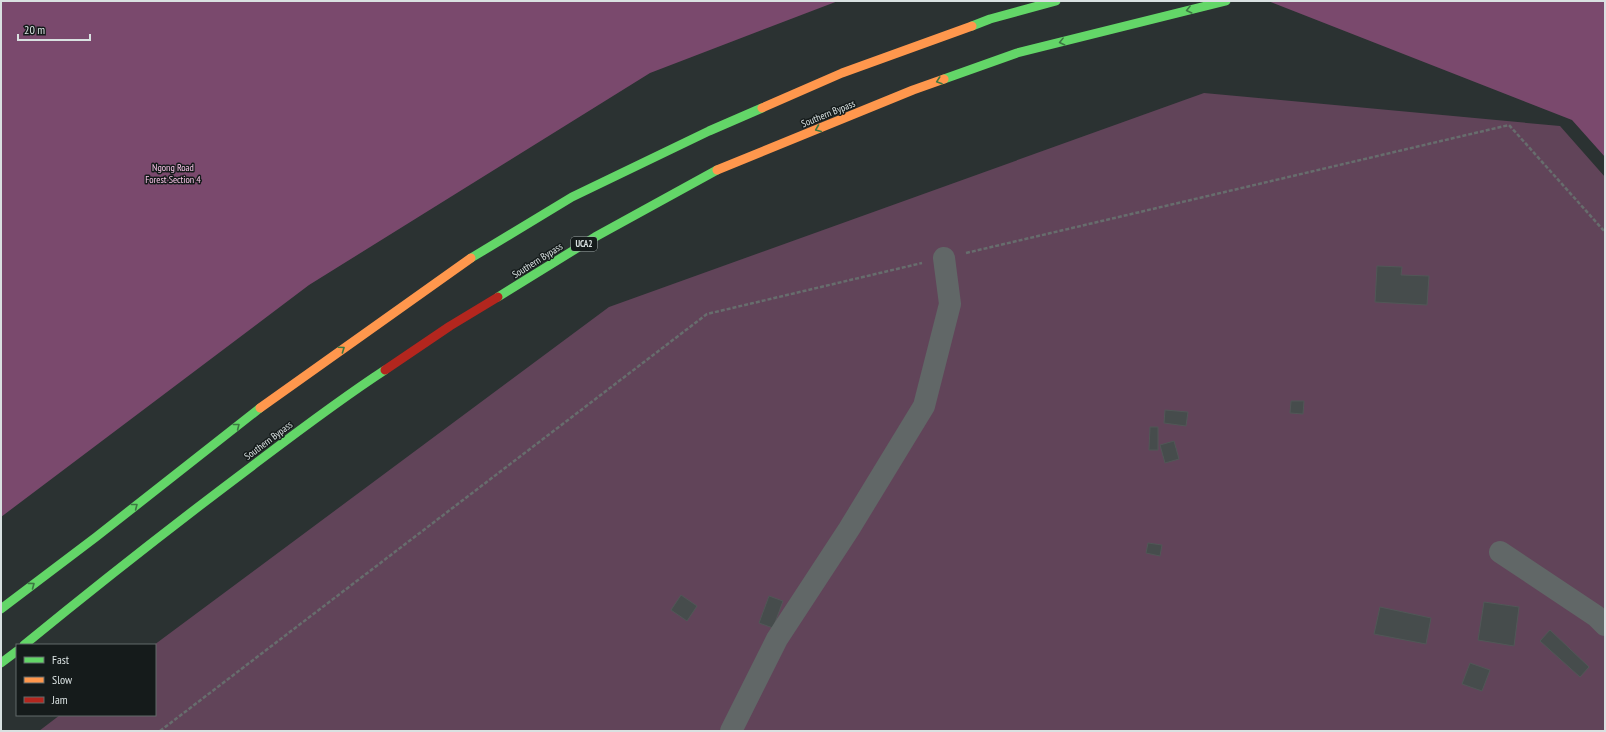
<svg xmlns="http://www.w3.org/2000/svg" width="1606" height="732" font-family="'PT Sans Narrow',sans-serif">
<rect width="100%" height="100%" fill="#2b3232"/>
<polygon fill="#614459" points="1204,93 1560,126 1605,177 1605,731 39,731 60,715 155,715 154,645 609,307"/>
<g fill="#7a496d">
<polygon points="1,1 838,1 650,73 309,285 1,517"/>
<polygon points="1268,1 1605,1 1605,157 1572,120"/>
</g>
<g fill="#464c4c" stroke="#515757">
<polygon points="1377,266 1402,267 1401,275 1429,276 1427,305 1375,302"/>
<polygon points="1291,401 1304,401 1303,414 1290,413"/>
<polygon points="1165,410 1188,412 1186,426 1164,423"/>
<polygon points="1150,427 1158,427 1158,450 1149,450"/>
<polygon points="1174,441 1179,459 1165,463 1160,445"/>
<polygon points="1148,543 1162,545 1160,556 1146,553"/>
<polygon points="681,595 697,606 687,621 671,610"/>
<polygon points="769,596 783,601 773,628 759,623"/>
<polygon points="1484,602 1519,607 1514,646 1478,640"/>
<polygon points="1380,607 1431,618 1426,644 1374,634"/>
<polygon points="1550,630 1589,667 1580,677 1540,641"/>
<polygon points="1470,663 1490,670 1482,691 1462,684"/>
</g>
<g fill="none" stroke-linecap="round" stroke-linejoin="round">
<g stroke="#676d6d" stroke-width="2.5" stroke-dasharray="4 2" stroke-linecap="butt">
<polyline points="966,253 1509,125 1605,232"/>
<polyline points="160,731 707,314 922,263"/>
</g>
<g stroke="#616767" stroke-width="22">
<polyline points="1500,552 1596,616 1605,625"/>
<polyline points="731,731 777,639 849,529 924,406 950,304 944,258"/>
</g>
<g stroke="#63d668" stroke-width="9">
<polyline points="972,26 990,19 1056,1"/>
<polyline points="944,79 1017,53 1226,1"/>
<polyline points="471,258 572,197 709,131 762,108"/>
<polyline points="498,297 595,237 717,170"/>
<polyline points="1,609 96,537 260,408"/>
<path d="M24,645C101,582 180,520 260,460C301,429 342,398 385,370"/>
<polyline points="1,663 17,651"/>
</g>
<g stroke="#ff974d" stroke-width="9">
<polyline points="762,108 842,73 972,26"/>
<polyline points="717,170 913,90 944,79"/>
<polyline points="260,408 471,258"/>
</g>
<polyline stroke="#b3261e" stroke-width="9" points="385,370 450,326 498,297"/>
</g>
<defs><path id="oneway-chevron" d="M-2-3.5L2.5 0L-2 3.5" fill="none" stroke-width="1.6" stroke-linecap="round" stroke-linejoin="round"/></defs>
<g stroke="#3c7842">
<use href="#oneway-chevron" transform="translate(1189 10) rotate(166)"/>
<use href="#oneway-chevron" transform="translate(1062 42) rotate(166)"/>
<use href="#oneway-chevron" transform="translate(939 81) rotate(161)"/>
<use href="#oneway-chevron" transform="translate(818 129) rotate(158)"/>
<use href="#oneway-chevron" transform="translate(342 349) rotate(-35)"/>
<use href="#oneway-chevron" transform="translate(237 426) rotate(-38)"/>
<use href="#oneway-chevron" transform="translate(135 506) rotate(-38)"/>
<use href="#oneway-chevron" transform="translate(32 585) rotate(-37)"/>
</g>
<g text-anchor="middle" stroke-width="3" stroke-linejoin="round" paint-order="stroke">
<rect fill="#151b1b" stroke="#9ea6a6" stroke-width="1" x="571" y="237" width="26" height="14" rx="3"/>
<g font-size="9" font-weight="bold" fill="#d9e1e1">
<text x="584" y="247">UCA2</text>
</g>
<g font-size="10" fill="#d9e1e1" stroke="#151b1b">
<text transform="translate(828 113) rotate(-22)" y="4">Southern Bypass</text>
<text transform="translate(537 260) rotate(-32)" y="4">Southern Bypass</text>
<text transform="translate(268 440) rotate(-37)" y="4">Southern Bypass</text>
</g>
<g font-size="10" fill="#f6c2e5" stroke="#151b1b">
<text x="173" y="171">Ngong Road<tspan x="173" dy="12">Forest Section 4</tspan></text>
</g>
</g>
<rect width="1606" height="732" fill="none" stroke="#d9e1e1" stroke-width="4"/>
<rect x="16" y="644" width="140" height="72" fill="#151b1b" stroke="#636a6a"/>
<rect x="24" y="657" width="20" height="6" fill="#63d668" stroke="#636a6a"/>
<text x="52" y="664" font-size="12" fill="#d9e1e1">Fast</text>
<rect x="24" y="677" width="20" height="6" fill="#ff974d" stroke="#636a6a"/>
<text x="52" y="684" font-size="12" fill="#d9e1e1">Slow</text>
<rect x="24" y="697" width="20" height="6" fill="#b3261e" stroke="#636a6a"/>
<text x="52" y="704" font-size="12" fill="#d9e1e1">Jam</text>
<path d="M18 34v6h72v-6" fill="none" stroke="#d9e1e1" stroke-width="2"/>
<text x="24" y="34" font-size="12" fill="#d9e1e1" stroke="#151b1b" stroke-width="3" paint-order="stroke">20 m</text>
</svg>
